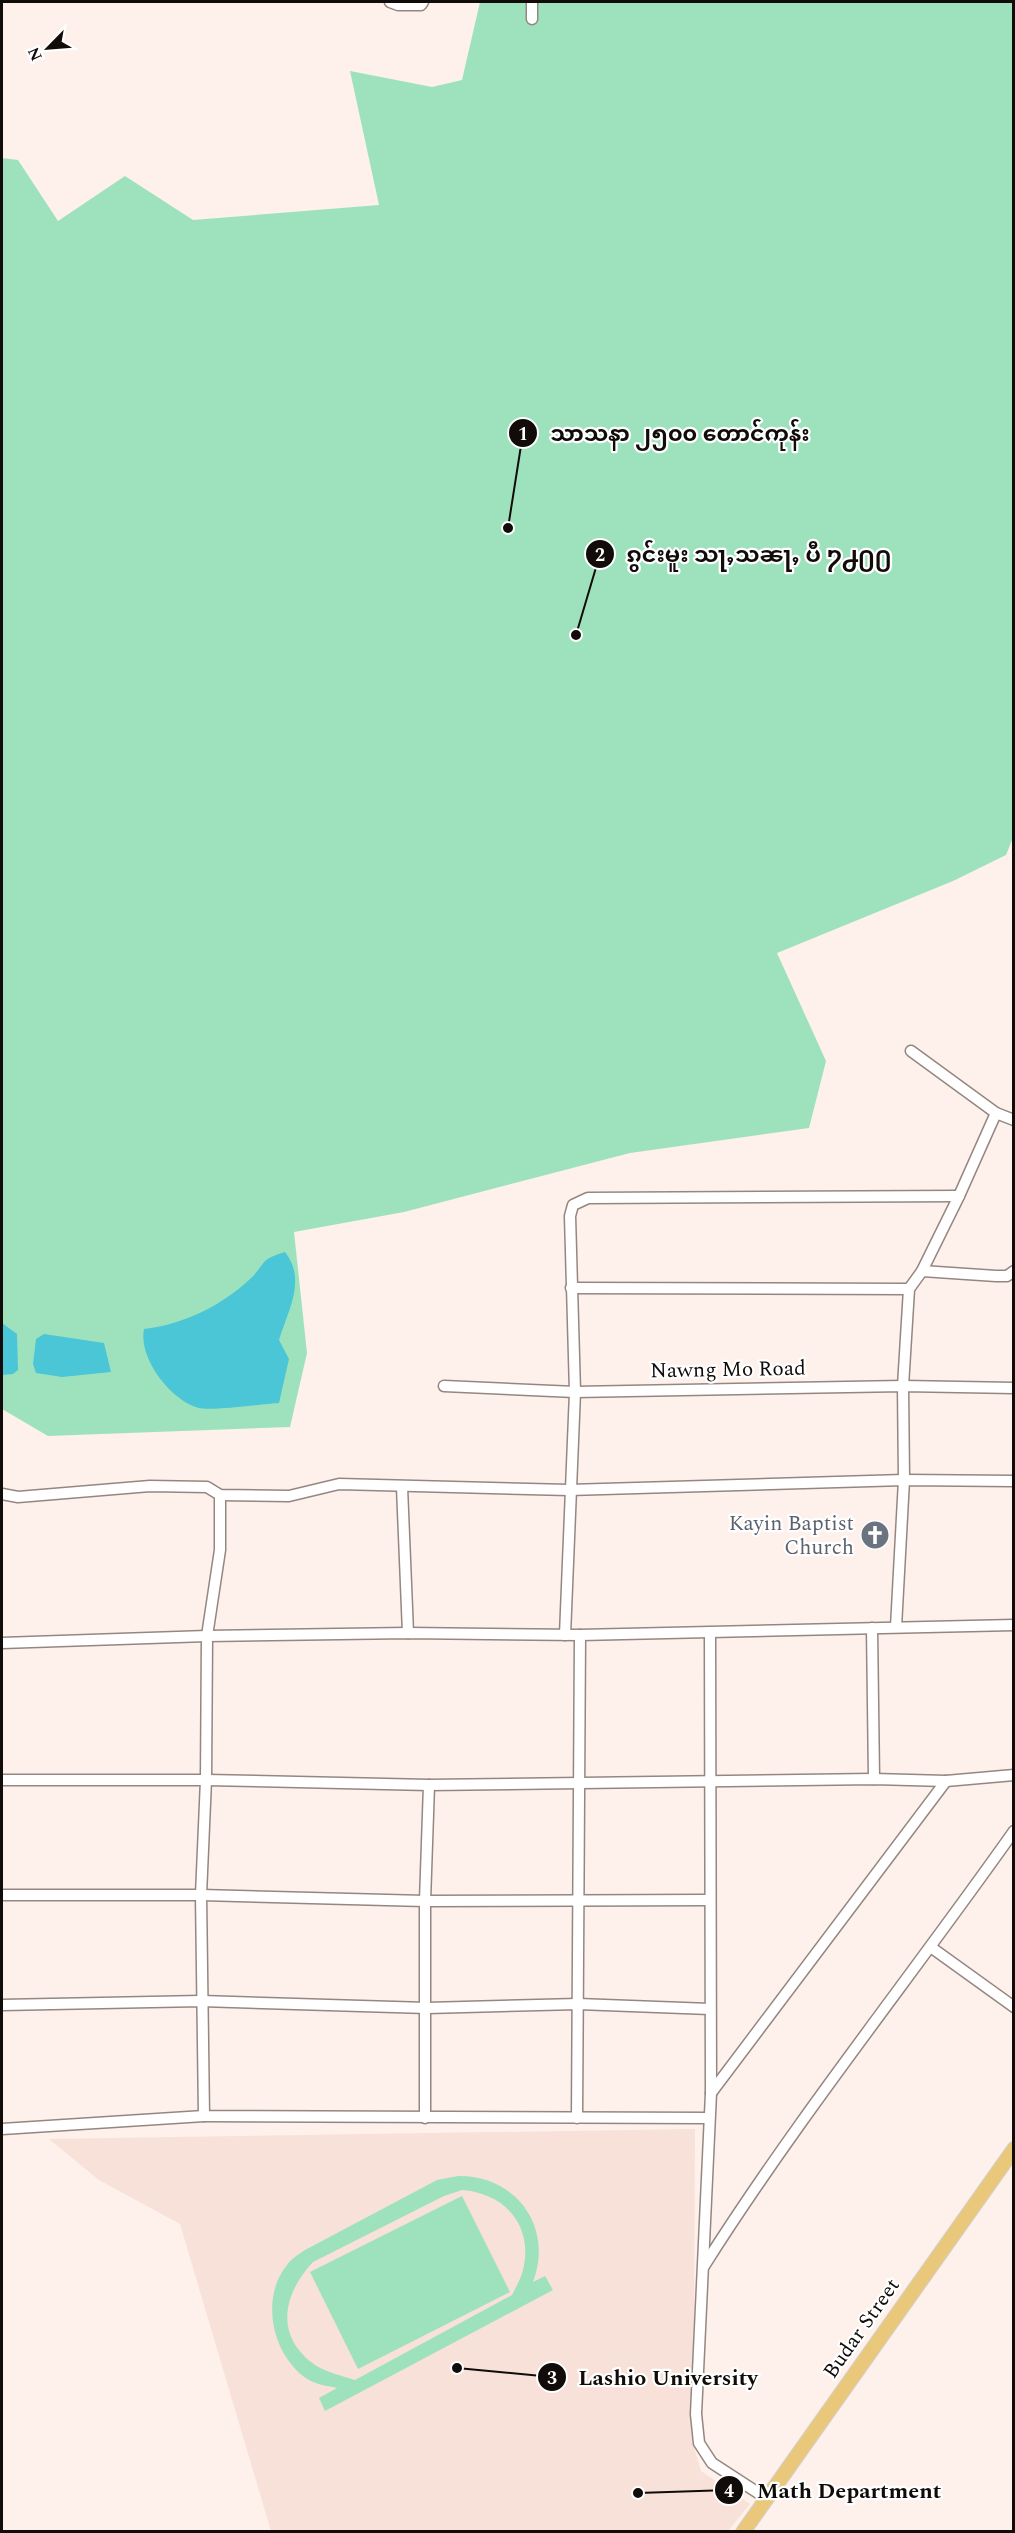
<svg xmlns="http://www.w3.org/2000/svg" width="1015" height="2533" font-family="Spectral,'Noto Sans Myanmar',serif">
<rect width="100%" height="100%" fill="#fef0ea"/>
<polygon fill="#f8e1d8" points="695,2129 694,2321 690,2416 693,2444 701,2471 750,2504 728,2531 271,2531 180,2224 99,2180 49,2139"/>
<g fill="#9ee2bd" fill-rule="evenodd">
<polygon points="480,2 1011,2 1014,5 1014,835 1006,855 953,881 777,953 826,1061 809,1128 630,1153 404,1212 294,1232 307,1353 290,1427 48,1436 2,1409 2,158 18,160 58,221 125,176 193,220 379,205 350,71 432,87 462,80"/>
<path d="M458,2176C516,2175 554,2227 533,2282L545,2276L553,2290L325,2411L319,2398L337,2388C328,2386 318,2385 309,2380C273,2358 259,2299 287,2265C291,2259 299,2254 305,2250L437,2180ZM462,2190C504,2193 534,2225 523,2270C521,2278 516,2287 512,2295L355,2380C342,2376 326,2372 315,2365C274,2336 283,2294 313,2262L444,2196Z"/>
<polygon points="462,2196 510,2292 358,2369 310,2272"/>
</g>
<g fill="#4ac6d6">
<path d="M285,1252C307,1280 288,1310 279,1340L289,1359L279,1403C263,1404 211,1411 199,1408C171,1401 138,1358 144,1329C182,1325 221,1306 249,1280C267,1263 258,1260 285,1252Z"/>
<polygon points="2,1323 17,1334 18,1370 13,1374 2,1375"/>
<polygon points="44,1334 104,1343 111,1372 62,1377 36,1373 33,1364 36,1339"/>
</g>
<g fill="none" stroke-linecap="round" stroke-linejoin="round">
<g stroke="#948781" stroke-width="13">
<g id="minor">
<polyline points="390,2 398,5 421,5 423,2"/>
<polyline points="532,2 532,19"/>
<polyline points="911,1051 996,1113 1014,1120"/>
<polyline points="922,1271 996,1276 1007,1276 1014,1271"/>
<polyline points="571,1288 909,1289"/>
<polyline points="444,1386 575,1392 903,1386 1014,1388"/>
<polyline points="402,1487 408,1633"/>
<polyline points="2,1494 18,1497 150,1486 207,1487 220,1495 289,1496 339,1484 569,1490 904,1480 1014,1481"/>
<polyline points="220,1495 220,1550 207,1636 206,1780 201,1895 204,2116 708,2118"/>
<polyline points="896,1627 904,1480 903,1386 909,1289 922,1271 959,1196 996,1113"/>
<polyline points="872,1628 874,1779"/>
<polyline points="710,1633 711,2093 696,2414 699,2443 712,2463 766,2498"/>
<polyline points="565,1635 575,1392 570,1216 573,1205 588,1198 959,1196"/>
<polyline points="2,1643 207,1636 408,1633 580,1635 1014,1625"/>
<polyline points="2,1780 206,1780 429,1785 874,1779 946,1781 1014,1775"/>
<polyline points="2,1895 201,1895 425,1901 708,1900"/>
<polyline points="932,1948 1014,2007"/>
<polyline points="2,2005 201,2001 427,2008 578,2004 710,2009"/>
<polyline points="711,2093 946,1781"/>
<polyline points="425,2118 425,1901 429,1785"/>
<polyline points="577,2118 580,1635"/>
<polyline points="2,2129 204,2116"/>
<path d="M704,2266C799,2116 911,1977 1014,1831"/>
</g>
</g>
<g stroke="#d4d3d3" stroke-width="16">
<polyline id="major" points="743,2532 1014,2149"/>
</g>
<use href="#minor" stroke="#fff" stroke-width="10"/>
<use href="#major" stroke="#e9c77b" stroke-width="14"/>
</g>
<defs>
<g id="church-disc" transform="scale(1.5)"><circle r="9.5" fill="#6b7280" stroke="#fff"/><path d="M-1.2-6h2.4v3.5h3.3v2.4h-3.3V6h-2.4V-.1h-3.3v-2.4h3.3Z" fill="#fff"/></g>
</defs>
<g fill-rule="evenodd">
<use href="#church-disc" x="875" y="1535"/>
</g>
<g text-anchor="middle" stroke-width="4.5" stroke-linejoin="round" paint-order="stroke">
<g font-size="21" fill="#110c0a" stroke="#fff">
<text transform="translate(728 1369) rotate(-1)" y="7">Nawng Mo Road</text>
<text transform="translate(861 2328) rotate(-55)" y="7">Budar Street</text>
</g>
<g font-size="21" fill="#5b616d" stroke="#fff" text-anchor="end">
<text x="854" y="1530">Kayin Baptist<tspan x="854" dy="24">Church</tspan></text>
</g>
</g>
<path fill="none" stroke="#110c0a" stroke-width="2" d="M508 528L523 433M576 635L600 554M457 2368L552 2377M638 2493L729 2490"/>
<g fill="#110c0a" stroke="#fff" stroke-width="2">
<circle cx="508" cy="528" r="6"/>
<circle cx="576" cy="635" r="6"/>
<circle cx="457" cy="2368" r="6"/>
<circle cx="638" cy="2493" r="6"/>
<circle cx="523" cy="433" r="15"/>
<circle cx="600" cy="554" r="15"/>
<circle cx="552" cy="2377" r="15"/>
<circle cx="729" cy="2490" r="15"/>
</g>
<g font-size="18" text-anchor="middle" font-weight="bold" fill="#fff">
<text x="523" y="440">1</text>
<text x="600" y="561">2</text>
<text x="552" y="2384">3</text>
<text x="729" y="2497">4</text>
</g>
<g font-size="22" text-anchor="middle" font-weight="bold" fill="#110c0a" stroke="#fff" stroke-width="4.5" stroke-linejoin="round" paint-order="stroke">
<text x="680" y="441">သာသနာ ၂၅၀၀ တောင်ကုန်း</text>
<text x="759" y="562">ၵွင်းမူး သႃႇသၼႃႇ ပီ ႒႕႐႐</text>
<text x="668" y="2385">Lashio University</text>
<text x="849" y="2498">Math Department</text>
</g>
<rect width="1015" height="2533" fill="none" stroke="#110c0a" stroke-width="6"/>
<g transform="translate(48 48) rotate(245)" stroke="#ffffff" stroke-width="4.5" paint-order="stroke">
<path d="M0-4.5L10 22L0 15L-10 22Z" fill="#110c0a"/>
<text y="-9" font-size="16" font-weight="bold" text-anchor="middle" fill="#110c0a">N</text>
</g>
</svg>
